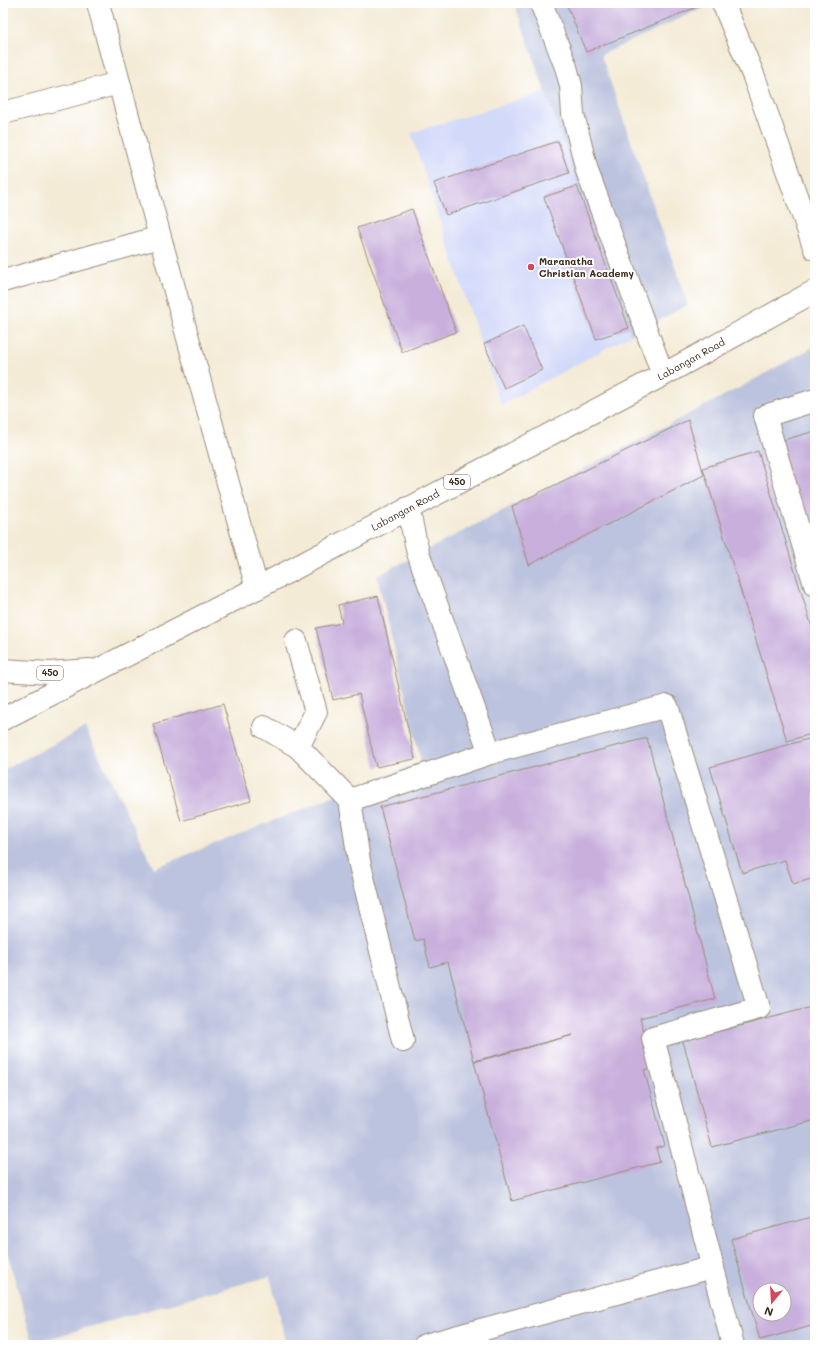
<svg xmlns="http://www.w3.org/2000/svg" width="818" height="1348" font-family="Mali,sans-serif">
<rect width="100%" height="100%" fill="#fff"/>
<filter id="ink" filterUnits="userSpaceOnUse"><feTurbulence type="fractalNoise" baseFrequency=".025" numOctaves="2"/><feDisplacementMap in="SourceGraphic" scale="8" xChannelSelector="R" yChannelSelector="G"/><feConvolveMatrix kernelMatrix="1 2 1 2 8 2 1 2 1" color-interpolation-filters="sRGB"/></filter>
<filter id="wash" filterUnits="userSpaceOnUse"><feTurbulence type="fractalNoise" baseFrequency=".012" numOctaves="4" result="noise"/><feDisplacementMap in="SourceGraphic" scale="16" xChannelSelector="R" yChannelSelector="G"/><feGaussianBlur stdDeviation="0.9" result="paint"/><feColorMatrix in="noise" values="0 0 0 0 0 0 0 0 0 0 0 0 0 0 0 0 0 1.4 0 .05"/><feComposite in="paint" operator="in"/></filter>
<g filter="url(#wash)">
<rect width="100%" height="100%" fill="#f4ebd6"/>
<polygon fill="#d2d9f9" points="545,92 631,335 501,405 411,133"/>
<g fill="#bcc3de" fill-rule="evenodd">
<polygon points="514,3 713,3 601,55 688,305 631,335"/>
<path d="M815,346V1345H286L270,1276L33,1343L3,1238V770L85,728L154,868L421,762L377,576L739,388ZM760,1290H784V1314H760Z"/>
</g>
<g id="blocks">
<g fill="#c8afdc" fill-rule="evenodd">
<polygon points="566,3 707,3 586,52"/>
<polygon points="558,141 569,173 446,215 434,183"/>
<polygon points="577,186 629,328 596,339 544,197"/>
<polygon points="412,209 456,332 402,352 357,228"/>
<polygon points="523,326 542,370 504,388 484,344"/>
<polygon points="688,420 704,475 529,565 512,506"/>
<polygon points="815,431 815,573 777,442"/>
<polygon points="758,451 815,637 815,733 787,741 703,468"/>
<polygon points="378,596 415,759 376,767 359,694 333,700 316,628 342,623 338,605"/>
<polygon points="223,704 251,801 181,821 153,724"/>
<polygon points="815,737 815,878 793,884 785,860 742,873 710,767"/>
<polygon points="647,738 715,999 640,1018 653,1068 644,1070 665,1146 656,1148 660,1162 512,1201 474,1062 573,1035 474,1061 448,962 430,967 423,939 415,941 380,807"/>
<polygon points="815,1006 815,1120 712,1147 683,1041"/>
<path d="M815,1216V1325L760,1340L731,1239ZM760,1290H784V1314H760Z"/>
</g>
</g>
</g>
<g filter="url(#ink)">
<use href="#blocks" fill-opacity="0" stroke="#988a7a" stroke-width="1"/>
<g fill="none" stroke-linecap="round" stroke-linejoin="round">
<g stroke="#988a7a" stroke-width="24">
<g id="minor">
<polyline points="98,3 160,237 257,588"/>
<polyline points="541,3 566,67 571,86 573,114 587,171 663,375"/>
<polyline points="723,3 754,77 815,249"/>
<polyline points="3,113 119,83"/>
<polyline points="3,281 160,237"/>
<polyline points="815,400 765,416 815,585"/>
<polyline points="408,508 418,553 490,753 667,706 759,1008 653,1038 733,1345"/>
<polyline points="296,641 316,712 298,747"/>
<polyline points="264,727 298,747 350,800 359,861 403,1041"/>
<polyline points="350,800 490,753"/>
<polyline points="425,1345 713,1267"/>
</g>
</g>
<g stroke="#988a7a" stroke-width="24">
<g id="major">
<polyline points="3,670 49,673 90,670"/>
<polyline points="3,719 257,588 663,375 815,291"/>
</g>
</g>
<use href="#minor" stroke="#fff" stroke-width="22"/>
<use href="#major" stroke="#fff" stroke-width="22"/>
</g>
</g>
<circle fill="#d1495b" stroke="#fff" stroke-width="1.5" cx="531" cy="267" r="4"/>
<g text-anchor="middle" stroke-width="4" stroke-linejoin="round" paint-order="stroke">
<g fill="#fff" stroke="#766a62" stroke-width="1">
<rect x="444" y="475" width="26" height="14" rx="3"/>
<rect x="37" y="666" width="26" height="14" rx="3"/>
</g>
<g font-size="9" font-weight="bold" fill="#3b2a1e">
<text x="457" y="485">450</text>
<text x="50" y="676">450</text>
</g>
<g font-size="10" font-weight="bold" fill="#3b2a1e" stroke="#fff" text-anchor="start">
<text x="539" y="265">Maranatha<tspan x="539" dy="12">Christian Academy</tspan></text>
</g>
<g font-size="10" fill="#3b2a1e" stroke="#fff">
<text transform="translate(691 359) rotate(-29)" y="4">Labangan Road</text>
<text transform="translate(405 510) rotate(-28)" y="4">Labangan Road</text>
</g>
</g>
<rect width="818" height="1348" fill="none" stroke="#fff" stroke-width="16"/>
<g transform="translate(772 1302) rotate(198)"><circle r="19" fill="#ffffff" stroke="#b1aaa5"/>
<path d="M0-3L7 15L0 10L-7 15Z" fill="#d1495b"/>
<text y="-6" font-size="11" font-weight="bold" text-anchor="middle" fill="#3b2a1e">N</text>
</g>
</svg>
